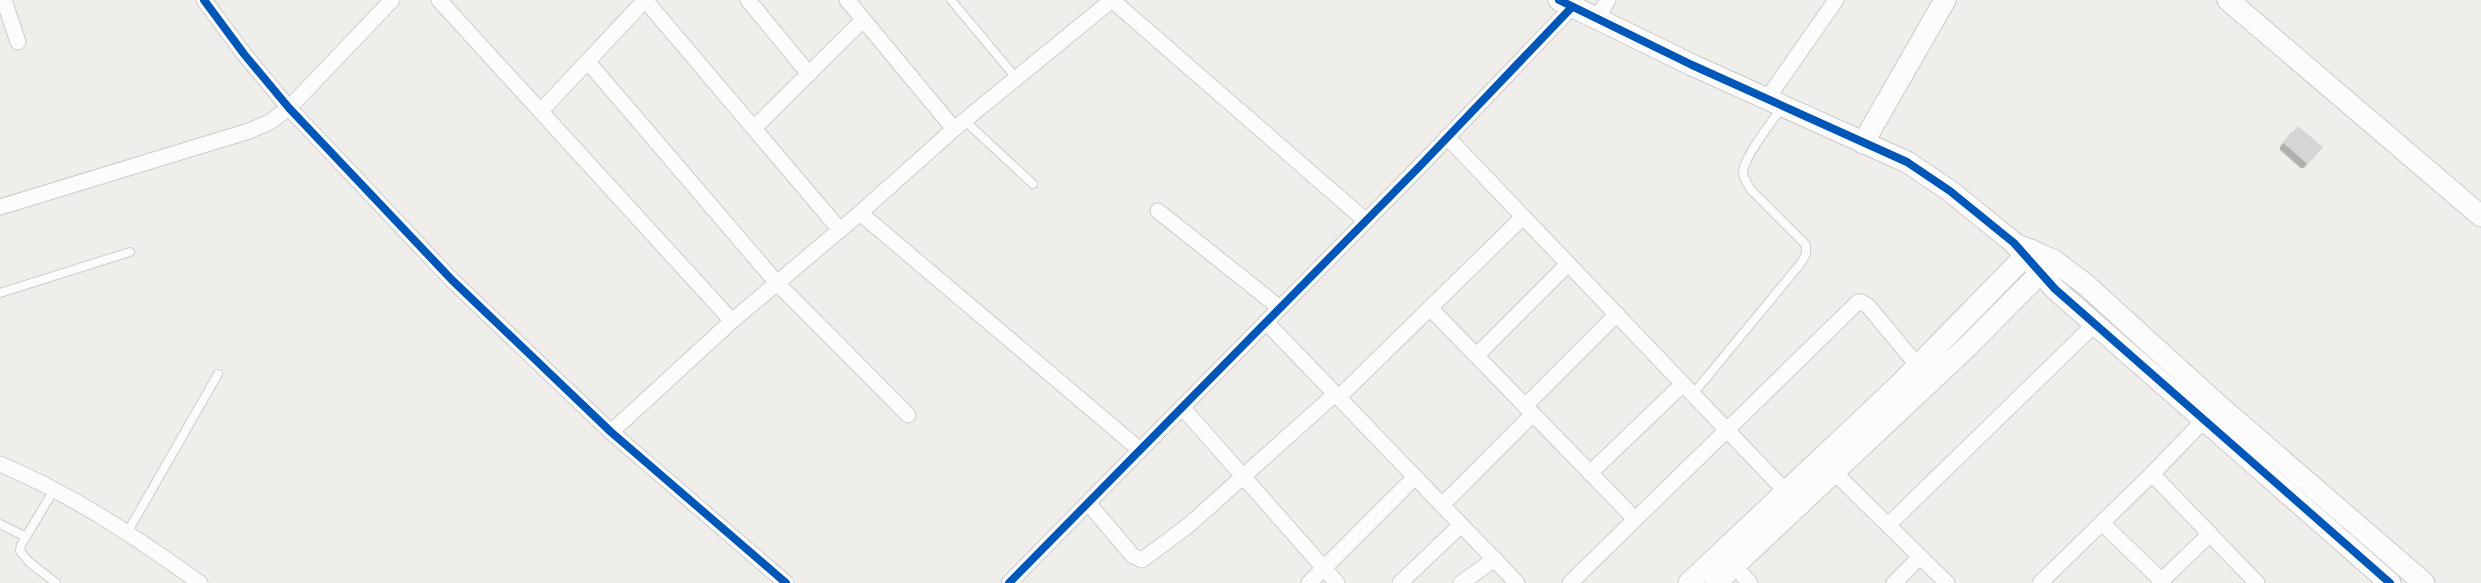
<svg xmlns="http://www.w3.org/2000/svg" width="2481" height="583" font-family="'Roboto Condensed',sans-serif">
<defs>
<filter id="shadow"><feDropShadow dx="-5.5" dy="5.5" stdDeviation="0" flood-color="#0004"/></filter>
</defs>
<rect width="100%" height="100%" fill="#efeeea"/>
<polygon fill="#d6d5d3" filter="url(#shadow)" points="2298,126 2323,147 2308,164 2284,143"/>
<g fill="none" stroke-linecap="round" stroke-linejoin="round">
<g stroke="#cbcccc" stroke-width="10">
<g id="lane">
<polyline points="951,0 1017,79"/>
<polyline points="964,120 1033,184"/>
<polyline points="0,293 130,252"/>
<path d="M1693,394L1801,263L1806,254V245L1751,190C1748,185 1744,179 1743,173C1743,158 1772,122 1781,108"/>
<polyline points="54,490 21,545 20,551 29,562 56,583"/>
<polyline points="0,524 26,537"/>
<polyline points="127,533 218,374"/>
</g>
</g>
<g stroke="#cbcccc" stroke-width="17">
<g id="street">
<polyline points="4,0 18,42"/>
<polyline points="204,0 244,54 289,108 452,280 611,432 786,583"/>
<polyline points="439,0 732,321"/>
<polyline points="645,0 840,230"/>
<polyline points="748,0 809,74"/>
<polyline points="847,0 954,129"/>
<polyline points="1112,0 1366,221"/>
<polyline points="1596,19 1608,0"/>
<polyline points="588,62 777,283 908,415"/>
<polyline points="1767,99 1836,0"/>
<polyline points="541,111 645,0"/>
<polyline points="754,128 863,20"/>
<polyline points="1447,137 1791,497"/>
<polyline points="0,207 249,131 270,122 289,108 392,0"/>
<polyline points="1158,211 1280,308"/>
<polyline points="860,213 1140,450"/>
<polyline points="1430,308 1635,519"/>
<polyline points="1266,322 1517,583"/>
<polyline points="1476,356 1568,264"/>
<polyline points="1339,397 1523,217"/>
<polyline points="1525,406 1617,314"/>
<polyline points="1182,407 1337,583"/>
<polyline points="611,432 732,321 860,213 954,129 1112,0"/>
<path d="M0,464C72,494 137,538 200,583"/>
<polyline points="1834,472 1947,583"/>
<polyline points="1590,473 1683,384"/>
<polyline points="2152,474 2257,583"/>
<polyline points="1088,503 1133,556 1142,560 1189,525 1335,394"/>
<polyline points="1442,505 1533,414"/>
<polyline points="2102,523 2164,583"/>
<polyline points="1888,525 2095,324"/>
<polyline points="1734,566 1750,583"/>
<polyline points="1009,583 1419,167 1572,7"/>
<polyline points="1309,583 1415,477"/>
<polyline points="1400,583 1461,525"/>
<polyline points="1461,583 1495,559"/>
<polyline points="1570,583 1858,302 1861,302 1868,306 1918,366"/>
<polyline points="1894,583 1920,557"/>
<polyline points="2040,583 2152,474 2210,414"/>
<polyline points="2159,583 2210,534"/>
</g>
</g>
<g stroke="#cacacb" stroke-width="23">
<g id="secondary">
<polyline points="1559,0 1692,65 1907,162 1950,191 2014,243 2055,289 2390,583"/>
<polyline points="2228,0 2481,216"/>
<polyline points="1863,143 1945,0"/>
<polyline points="2017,245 2053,260 2085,284 2218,405 2424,583"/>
<polyline points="1689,583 1897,387 2031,250"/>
<polyline points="1716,583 1967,347 2048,265"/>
</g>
</g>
<use href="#lane" stroke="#fdfcfc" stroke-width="8"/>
<use href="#street" stroke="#fdfcfc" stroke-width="15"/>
<use href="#secondary" stroke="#fdfcfc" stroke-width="21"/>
<g stroke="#fff" stroke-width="11">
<g id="cycleway">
<polyline points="204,0 244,54 289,108 452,280 611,432 786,583"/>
<polyline points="1559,0 1692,65 1907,162 1950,191 2014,243 2055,289 2390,583"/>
<polyline points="1009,583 1419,167 1572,7"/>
</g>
</g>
<use href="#cycleway" stroke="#0057b8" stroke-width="8"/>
</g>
</svg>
